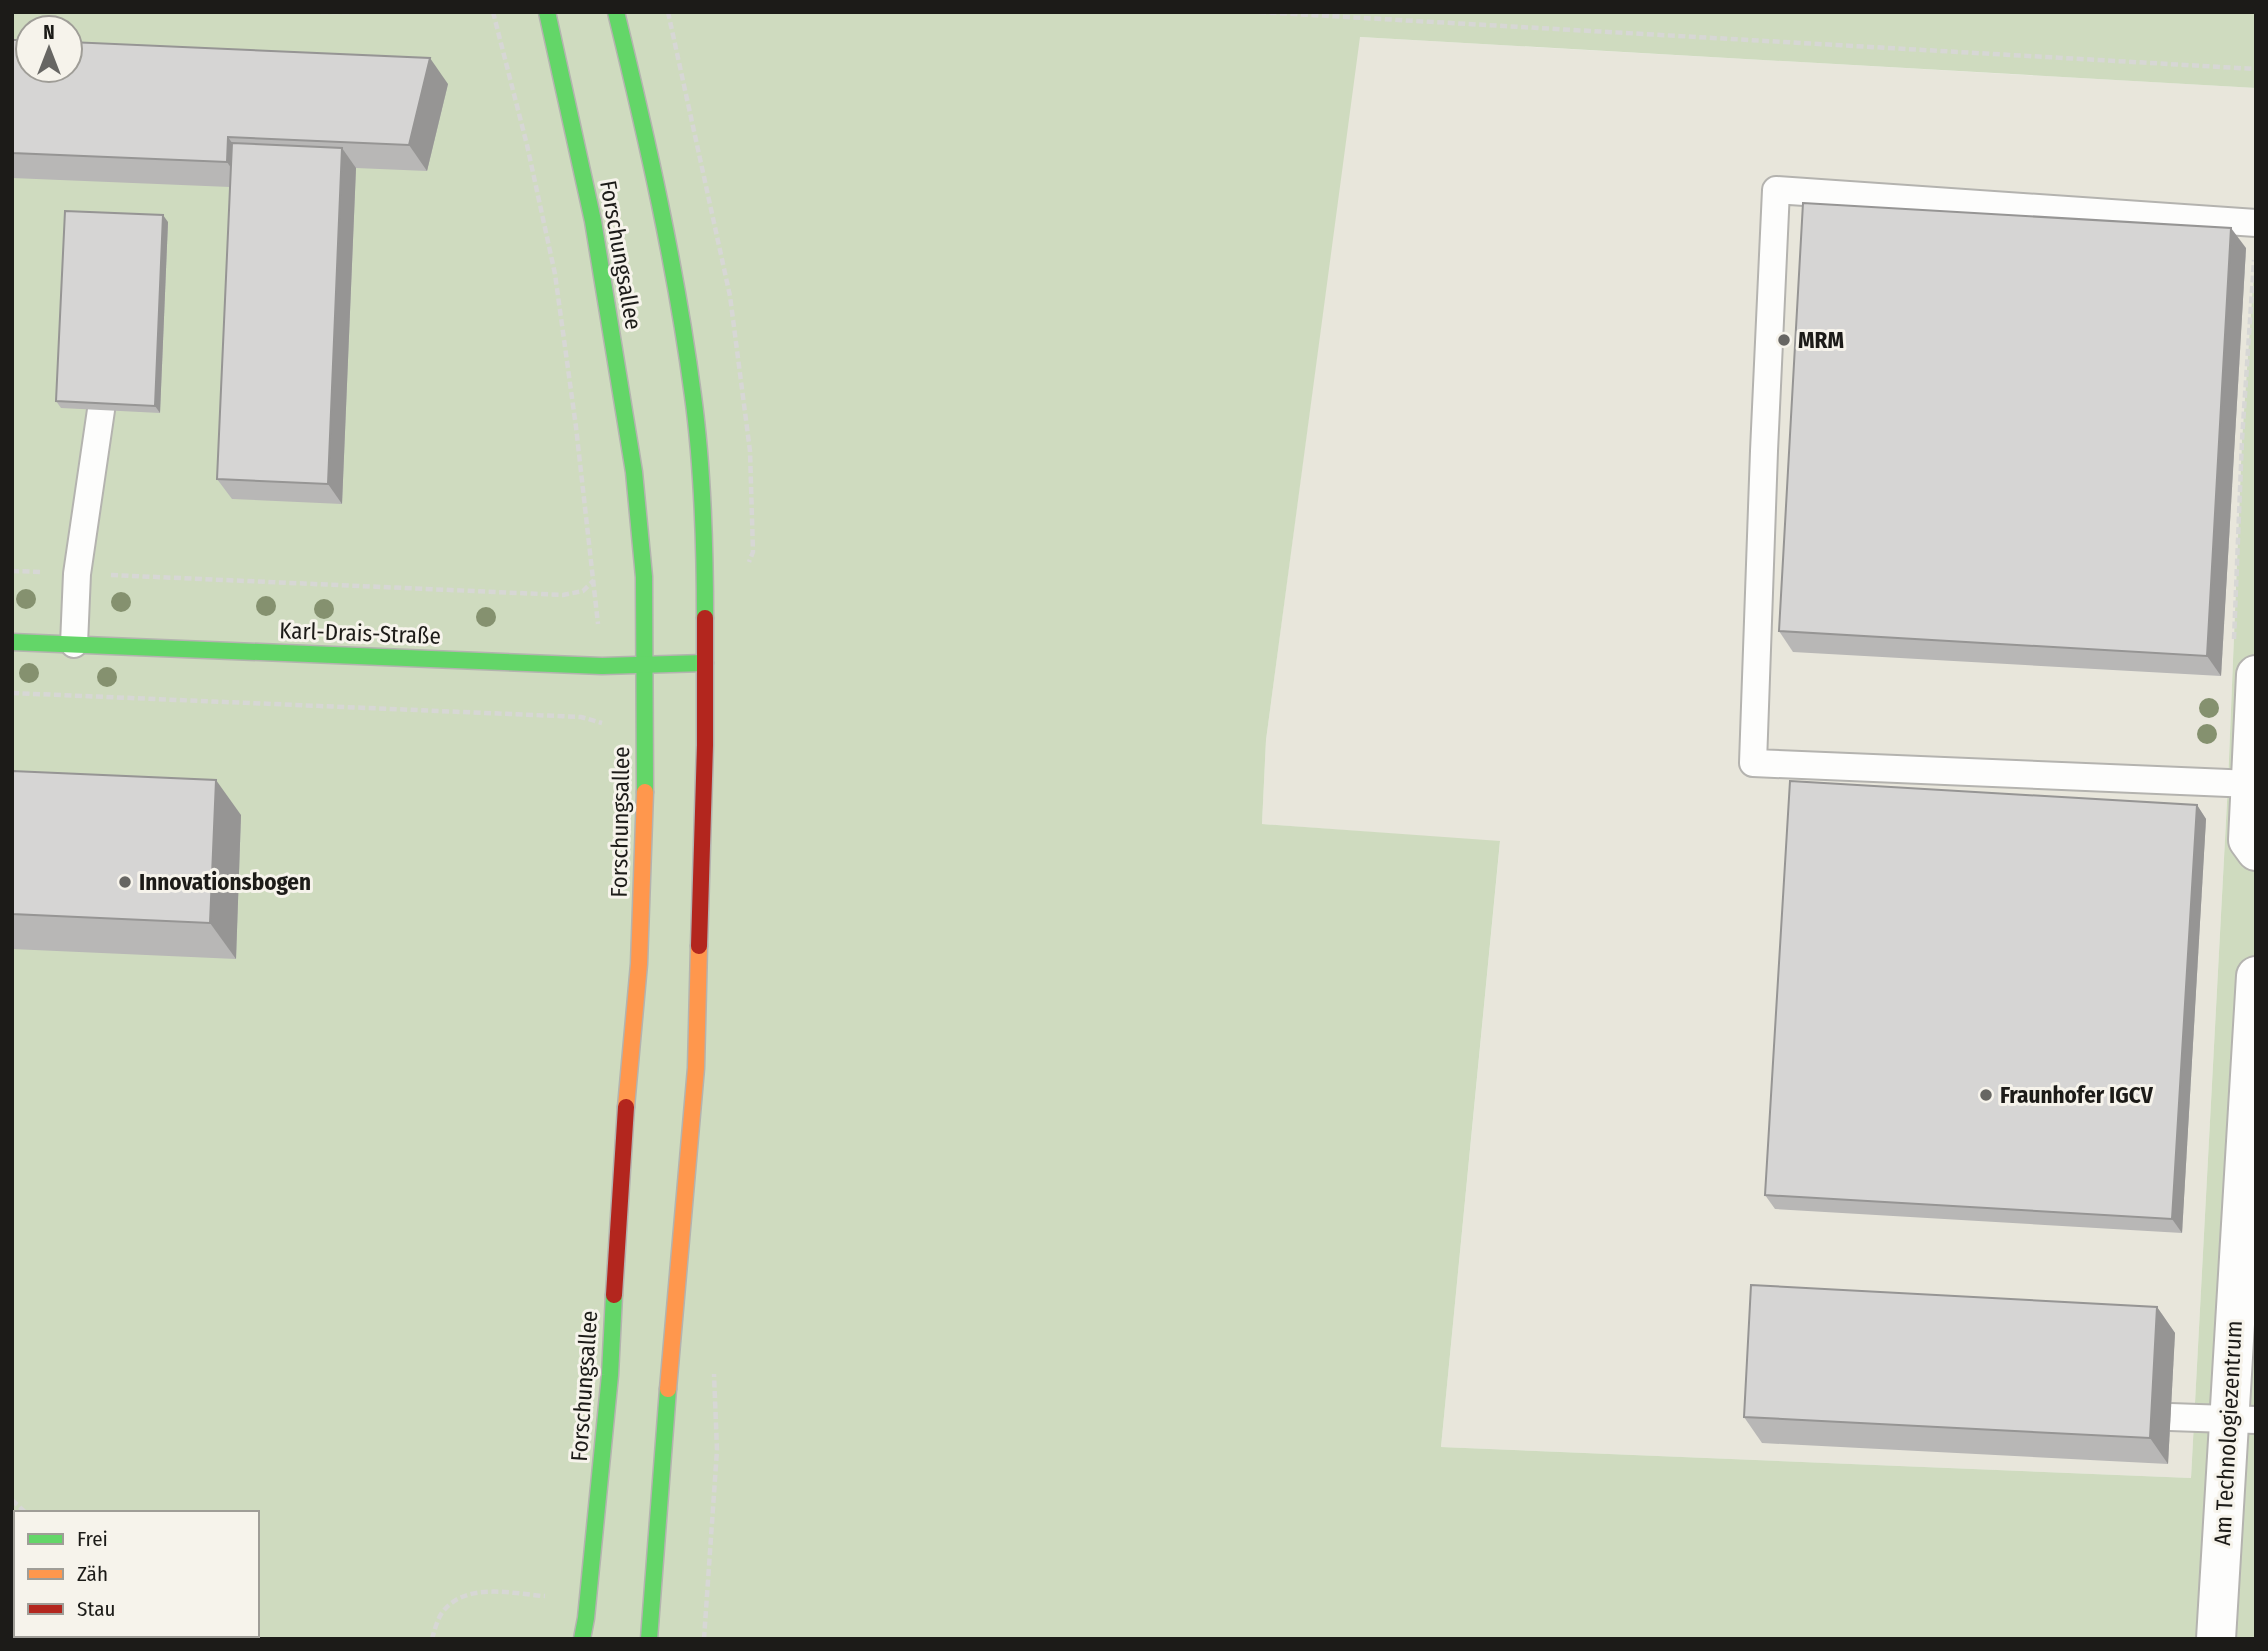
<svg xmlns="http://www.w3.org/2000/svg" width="2268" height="1651" font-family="'Fira Sans Condensed',sans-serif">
<rect width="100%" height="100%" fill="#f3f2ee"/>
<polygon fill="#e8e6db" points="1359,37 2256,88 2256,241 2242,440 2228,783 2191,1478 1441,1447 1500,842 1262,824 1266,740"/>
<path fill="#cfdbbf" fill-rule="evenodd" d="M12,12H2256V88L1360,37L1266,740L1262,824L1500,841L1441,1447L2191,1478L2228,783L2242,440L2256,241V1639H12ZM28,28H70V70H28ZM16,1513H257V1635H16Z"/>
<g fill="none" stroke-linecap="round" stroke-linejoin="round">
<g stroke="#b4b3af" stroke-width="30">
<g id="lane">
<polyline points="74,644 77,574 101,410"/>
<polyline points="2252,784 1753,763 1764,451 1776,190 2256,223"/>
<polyline points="2170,1417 2256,1420"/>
</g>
</g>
<g stroke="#b4b3af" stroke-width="42">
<g id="street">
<polyline points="2256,675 2248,840 2256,851"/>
<polyline points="2216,1639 2256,976"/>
</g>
</g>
<g stroke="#b4b3af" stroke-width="19">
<g id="fast">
<polyline points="547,12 593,221 634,472 644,577 645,792"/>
<path d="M616,12C647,139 676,267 693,396C703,469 705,544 705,618"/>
<polyline points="12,642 602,666 705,663"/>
<polyline points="582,1639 586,1618 610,1375 614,1295"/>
<polyline points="649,1639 668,1389"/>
</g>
</g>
<g stroke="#b4b3af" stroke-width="19">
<g id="slow">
<polyline points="626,1107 639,964 645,792"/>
<polyline points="668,1389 696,1068 699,946"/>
</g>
</g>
<g stroke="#b4b3af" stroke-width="19">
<g id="jam">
<polyline points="699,946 705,745 705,618"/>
<polyline points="614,1295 626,1107"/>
</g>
</g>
<g stroke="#d7d7d5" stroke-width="4.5" stroke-dasharray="7 3.5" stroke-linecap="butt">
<polyline points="321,12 352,12"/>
<polyline points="493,12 527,145 555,274 576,427 598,624"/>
<polyline points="668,12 730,296 750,451 753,552 749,562"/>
<polyline points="1259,12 2256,69"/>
<polyline points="12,571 43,572"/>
<polyline points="111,575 563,595 583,591 594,580"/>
<polyline points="2234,639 2242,440 2254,260"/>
<polyline points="12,693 581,717 602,723"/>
<polyline points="12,1500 26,1513"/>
<polyline points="175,1635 179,1639"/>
<path d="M432,1639C435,1629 438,1616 445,1609C469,1582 514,1594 545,1596"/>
<polyline points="704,1639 717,1450 714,1374"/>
</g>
<use href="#lane" stroke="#fdfdfc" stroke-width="26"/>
<use href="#street" stroke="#fdfdfc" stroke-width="38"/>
<use href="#fast" stroke="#63d668" stroke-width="16"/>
<use href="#slow" stroke="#ff974d" stroke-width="16"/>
<use href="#jam" stroke="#b3261e" stroke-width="16"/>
<g stroke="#d3d3d1" stroke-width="2">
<polyline points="12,1525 16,1528"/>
<polyline points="138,1635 142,1639"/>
</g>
</g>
<g fill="#85916f">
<circle cx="26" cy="599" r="10"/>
<circle cx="121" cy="602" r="10"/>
<circle cx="266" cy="606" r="10"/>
<circle cx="324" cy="609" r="10"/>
<circle cx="486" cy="617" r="10"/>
<circle cx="29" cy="673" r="10"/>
<circle cx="107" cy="677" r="10"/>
<circle cx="2209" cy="708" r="10"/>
<circle cx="2207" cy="734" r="10"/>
</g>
<g fill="#b8b7b6">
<polygon points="12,40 448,84 427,171 356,168 342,504 232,499 217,479 230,187 12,178"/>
<polygon points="168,222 160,413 61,408 56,401"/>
<polygon points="2246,248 2221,676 1793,652 1779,631"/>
<polygon points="12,771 241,815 236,959 12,949"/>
<polygon points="2197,805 2206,819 2182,1233 1775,1209 1765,1195"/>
<polygon points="2157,1307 2175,1333 2168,1464 1762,1443 1744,1417"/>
</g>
<g fill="#969594">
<polygon points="430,58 448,84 427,171 409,145"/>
<polygon points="228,137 246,163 245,188 227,162"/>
<polygon points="342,148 356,168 342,504 328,484"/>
<polygon points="163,215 168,222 160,413 155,406"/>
<polygon points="2231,228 2246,248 2221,676 2207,656"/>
<polygon points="216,780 241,815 236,959 210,923"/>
<polygon points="2197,805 2206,819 2182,1233 2172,1219"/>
<polygon points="2157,1307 2175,1333 2168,1464 2150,1438"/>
</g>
<g fill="#d6d5d4" stroke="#969594" stroke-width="2">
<polygon points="12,40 28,40 28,70 70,70 70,42 430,58 409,145 228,137 227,162 12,153"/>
<polygon points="232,143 342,148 328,484 217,479"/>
<polygon points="1803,203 2231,228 2207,656 1779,631"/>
<polygon points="65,211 163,215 155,406 56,401"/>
<polygon points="12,771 216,780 210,923 12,914"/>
<polygon points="1790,781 2197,805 2172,1219 1765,1195"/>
<polygon points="1751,1285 2157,1307 2150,1438 1744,1417"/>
</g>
<g fill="#676663" stroke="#f6f3eb" stroke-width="2.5">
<circle cx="1784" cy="340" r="7"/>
<circle cx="125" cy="882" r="7"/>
<circle cx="1986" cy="1095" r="7"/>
</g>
<g text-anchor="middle" stroke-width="6" stroke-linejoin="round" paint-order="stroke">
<g font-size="23" fill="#1c1b18" stroke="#f6f3eb">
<text transform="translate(621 255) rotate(80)" y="8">Forschungsallee</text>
<text transform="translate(360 633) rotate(2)" y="8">Karl-Drais-Straße</text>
<text transform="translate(620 822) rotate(-89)" y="8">Forschungsallee</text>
<text transform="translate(584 1386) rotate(-86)" y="8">Forschungsallee</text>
<text transform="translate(2228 1433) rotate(-87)" y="8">Am Technologiezentrum</text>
</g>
<g font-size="23" font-weight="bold" fill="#1c1b18" stroke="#f6f3eb" text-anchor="start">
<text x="1798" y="348">MRM</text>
<text x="139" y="890">Innovationsbogen</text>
<text x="2000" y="1103">Fraunhofer IGCV</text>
</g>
</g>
<rect width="2268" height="1651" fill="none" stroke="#1c1b18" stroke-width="28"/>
<rect x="14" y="1511" width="245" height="126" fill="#f6f3eb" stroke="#9f9d97" stroke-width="2"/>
<rect x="28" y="1534" width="35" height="10" fill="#63d668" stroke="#9f9d97" stroke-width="2"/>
<text x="77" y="1546" font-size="21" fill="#1c1b18">Frei</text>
<rect x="28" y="1569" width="35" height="10" fill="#ff974d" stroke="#9f9d97" stroke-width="2"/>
<text x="77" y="1581" font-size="21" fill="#1c1b18">Zäh</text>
<rect x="28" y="1604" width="35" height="10" fill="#b3261e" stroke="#9f9d97" stroke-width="2"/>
<text x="77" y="1616" font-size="21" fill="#1c1b18">Stau</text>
<g transform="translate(49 49)"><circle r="33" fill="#f6f3eb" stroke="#9f9d97" stroke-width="2"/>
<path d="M0-5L12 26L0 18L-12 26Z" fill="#676663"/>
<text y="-10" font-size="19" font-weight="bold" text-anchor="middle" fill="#1c1b18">N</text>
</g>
</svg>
